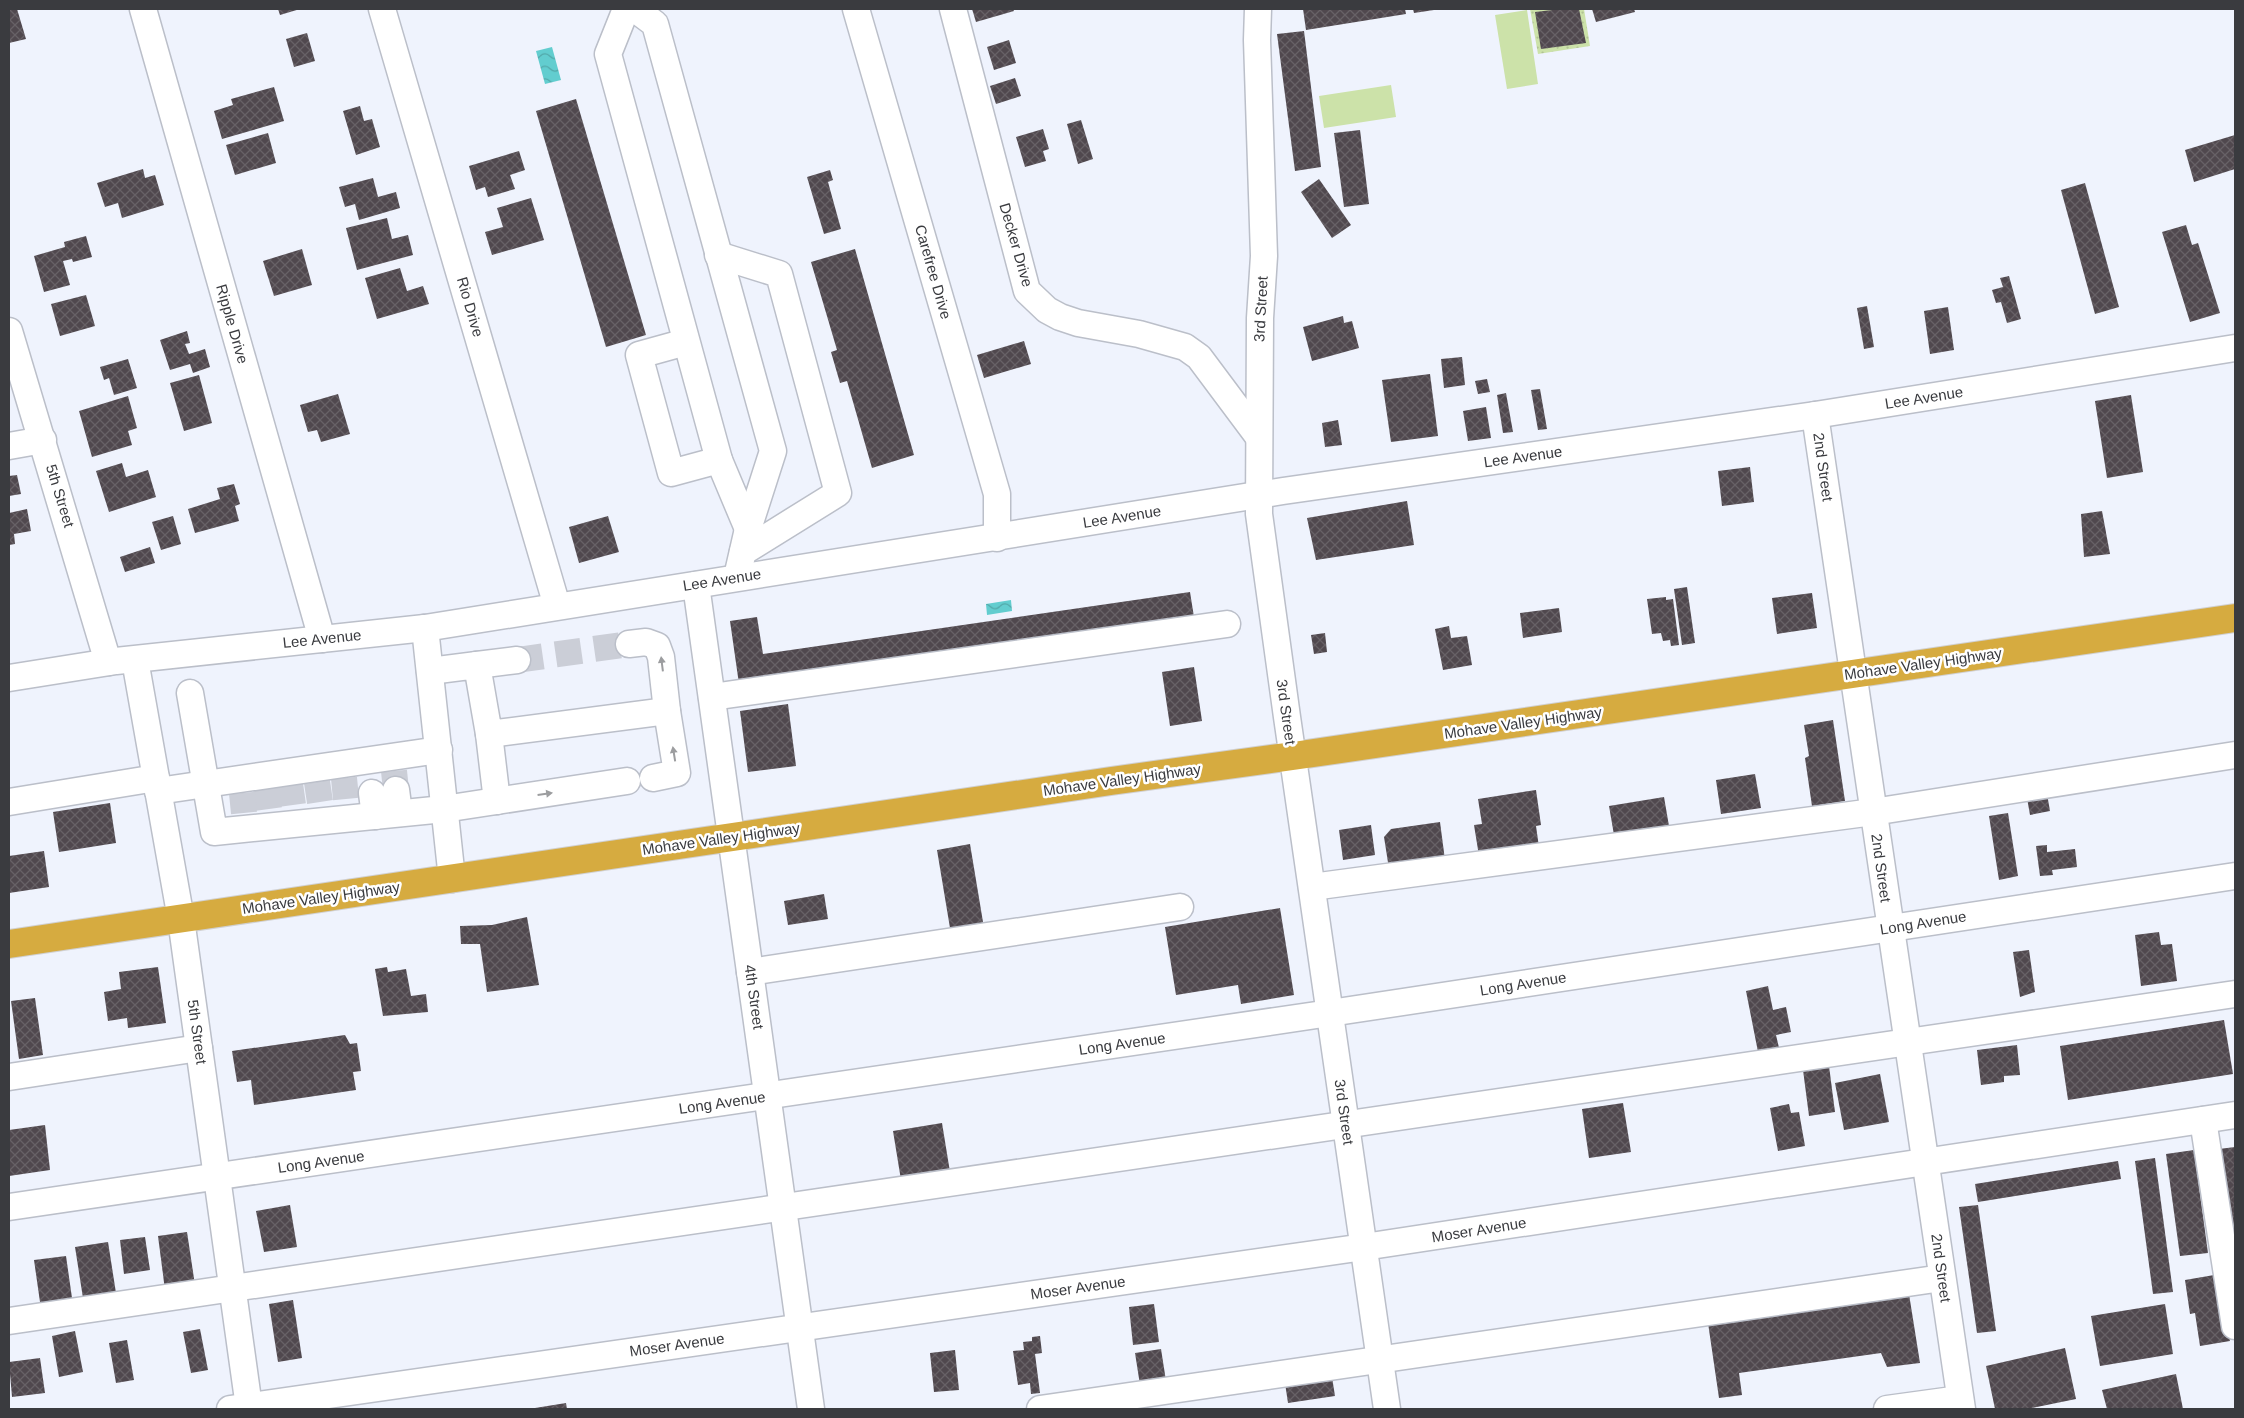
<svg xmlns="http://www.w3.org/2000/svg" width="2244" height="1418" font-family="Helvetica,sans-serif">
<defs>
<pattern id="park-dots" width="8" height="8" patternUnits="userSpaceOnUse" patternTransform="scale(1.25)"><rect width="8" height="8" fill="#cce2a9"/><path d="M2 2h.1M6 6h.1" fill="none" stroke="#b0c392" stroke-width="1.8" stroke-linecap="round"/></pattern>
<pattern id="water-waves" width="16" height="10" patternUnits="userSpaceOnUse" patternTransform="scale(1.25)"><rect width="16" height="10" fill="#62cdcf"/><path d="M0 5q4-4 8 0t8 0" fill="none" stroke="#52a8a9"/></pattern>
<pattern id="building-cross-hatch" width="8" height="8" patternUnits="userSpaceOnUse" patternTransform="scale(1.25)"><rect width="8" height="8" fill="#50484e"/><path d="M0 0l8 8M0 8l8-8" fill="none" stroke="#676166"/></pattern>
</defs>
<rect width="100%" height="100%" fill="#eff3fd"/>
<polygon fill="url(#park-dots)" points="1530,9 1584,9 1590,46 1538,54"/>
<g fill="#cce2a9">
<polygon points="1527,10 1538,84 1507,89 1495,15"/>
<polygon points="1391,85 1396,117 1324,128 1319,96"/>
</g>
<g fill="url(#water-waves)">
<polygon points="552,47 561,80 545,84 536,51"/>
<polygon points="1011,600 1012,611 987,615 986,604"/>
</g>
<g fill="url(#building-cross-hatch)">
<polygon points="17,9 26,39 9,43 9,10"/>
<polygon points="278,9 300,9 280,15"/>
<polygon points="972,9 1013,9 1014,11 976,22"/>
<polygon points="1303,9 1405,9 1406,14 1306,30"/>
<polygon points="1413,9 1434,9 1434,10 1414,13"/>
<polygon points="1561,9 1579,9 1586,43 1541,49 1535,12"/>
<polygon points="1592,9 1634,9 1635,12 1596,22"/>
<polygon points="1304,31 1321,167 1295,171 1277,34"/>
<polygon points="307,33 315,61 294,67 286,39"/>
<polygon points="1009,40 1016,63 994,70 987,47"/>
<polygon points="1015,78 1021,96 996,104 990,86"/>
<polygon points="274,87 284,121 222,139 214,111 233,105 231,99"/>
<polygon points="576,99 646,335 606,347 536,111"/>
<polygon points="360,106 364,121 372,119 380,147 356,155 343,111"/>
<polygon points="1081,120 1093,159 1078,164 1067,124"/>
<polygon points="1043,129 1049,149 1043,151 1046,161 1025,167 1016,137"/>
<polygon points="1360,130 1369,204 1344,207 1334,133"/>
<polygon points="268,133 276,163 235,175 226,145"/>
<polygon points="2235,135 2235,169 2194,182 2185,150"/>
<polygon points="519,151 525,170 510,175 515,189 488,197 485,187 476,190 469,166"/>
<polygon points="143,169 145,178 155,175 164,205 122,218 118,203 105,207 97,183"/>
<polygon points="830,170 833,180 828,182 841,229 824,234 807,177"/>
<polygon points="373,178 378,197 396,192 400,208 359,220 355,204 345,207 339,187"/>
<polygon points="1319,179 1351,225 1332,238 1301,192"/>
<polygon points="2085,183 2119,307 2095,314 2061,190"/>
<polygon points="531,198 544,240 492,255 485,232 503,227 497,208"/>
<polygon points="387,218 392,239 408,235 413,255 357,270 346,228"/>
<polygon points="2186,225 2192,245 2198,243 2220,313 2190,322 2162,232"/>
<polygon points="86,236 92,257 73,262 72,259 63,261 70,285 44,292 34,256 65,247 64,242"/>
<polygon points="302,249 312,285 274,296 263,261"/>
<polygon points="855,249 914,455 872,468 847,381 840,383 831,352 837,350 811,262"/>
<polygon points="400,268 407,291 423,286 429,304 377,319 365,278"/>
<polygon points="2009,276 2021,319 2007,323 2001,302 1996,303 1992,290 2003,287 2000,278"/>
<polygon points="86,295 95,326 60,336 51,304"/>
<polygon points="1867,306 1874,347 1864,349 1857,308"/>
<polygon points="1948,307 1954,350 1930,354 1924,311"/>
<polygon points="1343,316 1344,323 1352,321 1359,348 1312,361 1303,327"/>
<polygon points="187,331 190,343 185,344 189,354 205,349 210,367 193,373 190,364 170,370 160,340"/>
<polygon points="1024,341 1031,364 984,378 977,355"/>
<polygon points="1462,357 1465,385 1444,388 1441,359"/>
<polygon points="128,359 137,388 114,395 109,378 104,380 100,367"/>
<polygon points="1430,374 1438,436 1391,442 1382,380"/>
<polygon points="199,375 212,423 184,431 170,383"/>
<polygon points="1487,379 1490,392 1478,394 1475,381"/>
<polygon points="1540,389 1547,429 1538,430 1531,390"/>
<polygon points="1506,393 1513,432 1503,433 1497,395"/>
<polygon points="338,394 350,434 321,442 317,430 308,432 300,405"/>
<polygon points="2131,395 2143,472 2107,478 2095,401"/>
<polygon points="128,396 137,428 128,431 132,445 92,457 79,411"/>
<polygon points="1486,407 1491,438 1468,441 1463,411"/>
<polygon points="1338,420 1342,445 1325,447 1322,423"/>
<polygon points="122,463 126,477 148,470 156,497 109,512 96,471"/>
<polygon points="1750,467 1754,502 1722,506 1718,471"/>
<polygon points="17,475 21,494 9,496 9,476"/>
<polygon points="234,484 240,504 235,506 239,521 195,533 188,509 220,499 217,488"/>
<polygon points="1407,501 1414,545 1316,560 1307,518"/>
<polygon points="27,509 31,531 14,534 15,544 9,545 9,513"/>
<polygon points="2102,511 2110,554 2084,557 2081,514"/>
<polygon points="173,516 181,544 161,550 152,522"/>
<polygon points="608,516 619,552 579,563 569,527"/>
<polygon points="150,547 155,563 125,572 120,557"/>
<polygon points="1687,587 1695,643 1682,645 1674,589"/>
<polygon points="1190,592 1194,617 739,684 730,621 757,617 763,654"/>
<polygon points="1812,593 1817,628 1777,634 1772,598"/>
<polygon points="1666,597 1666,600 1673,599 1679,645 1671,646 1670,640 1663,641 1661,633 1652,634 1647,599"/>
<polygon points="1559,608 1562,632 1523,638 1520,613"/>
<polygon points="1449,626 1451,638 1467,636 1472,665 1443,670 1435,629"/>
<polygon points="1325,633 1327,652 1314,654 1311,635"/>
<polygon points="1194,667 1202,721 1170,726 1162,672"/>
<polygon points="788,704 796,766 748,772 740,711"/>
<polygon points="1833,720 1845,801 1812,806 1805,758 1809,756 1804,725"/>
<polygon points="1755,774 1761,808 1721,814 1716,780"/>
<polygon points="1536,790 1541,825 1536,826 1539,847 1479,856 1474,825 1482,824 1478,799"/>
<polygon points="2047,794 2050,811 2030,815 2027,798"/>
<polygon points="1664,797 1669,826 1614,835 1609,806"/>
<polygon points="110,803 116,843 59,852 53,812"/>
<polygon points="2008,813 2018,876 1999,880 1989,816"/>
<polygon points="1440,822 1445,860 1389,869 1384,837 1391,829"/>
<polygon points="1371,825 1375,855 1343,860 1339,830"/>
<polygon points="970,844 984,928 951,934 937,850"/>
<polygon points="2047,845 2047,852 2075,849 2077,867 2052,870 2053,875 2040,876 2036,846"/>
<polygon points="44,851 49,887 9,893 9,856"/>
<polygon points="824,894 828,919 788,925 784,901"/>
<polygon points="1280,908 1294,995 1241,1004 1238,985 1176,995 1165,927"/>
<polygon points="527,917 539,985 487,992 480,944 461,944 460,926 492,925"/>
<polygon points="2159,932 2161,945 2172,944 2177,981 2141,986 2135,935"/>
<polygon points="2029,950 2035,992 2020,997 2013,952"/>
<polygon points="158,967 166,1023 128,1028 127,1018 108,1021 104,992 121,989 119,972"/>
<polygon points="387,967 388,972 406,969 411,996 426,994 428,1012 383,1016 375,969"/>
<polygon points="1768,986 1773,1010 1786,1007 1791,1032 1776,1035 1780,1052 1759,1057 1746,991"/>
<polygon points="35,998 43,1055 19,1059 11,1001"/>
<polygon points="2224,1020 2233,1074 2068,1100 2060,1046"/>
<polygon points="345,1035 350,1044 357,1043 361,1071 353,1072 356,1090 254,1105 251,1080 237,1082 232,1051"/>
<polygon points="2017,1045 2020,1075 2004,1076 2004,1082 1981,1085 1977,1050"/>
<polygon points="1829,1066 1835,1112 1809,1116 1803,1070"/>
<polygon points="1880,1074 1889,1122 1844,1130 1835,1083"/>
<polygon points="1623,1103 1631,1152 1589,1158 1582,1109"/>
<polygon points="1789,1104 1791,1113 1799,1112 1805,1146 1778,1151 1770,1108"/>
<polygon points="942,1123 950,1172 901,1180 893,1131"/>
<polygon points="45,1125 50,1170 9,1176 9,1130"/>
<polygon points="2235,1147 2235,1256 2219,1149"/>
<polygon points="2194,1150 2208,1253 2180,1256 2166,1154"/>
<polygon points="2155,1158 2173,1292 2153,1294 2135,1161"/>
<polygon points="2118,1161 2121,1179 1978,1202 1975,1184"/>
<polygon points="290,1205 297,1247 264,1252 256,1211"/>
<polygon points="1978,1205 1996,1331 1977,1333 1959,1207"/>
<polygon points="187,1232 195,1285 165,1290 158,1236"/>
<polygon points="145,1237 150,1270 124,1274 120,1240"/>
<polygon points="108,1242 116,1293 83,1298 75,1247"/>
<polygon points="66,1256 73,1305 41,1309 34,1260"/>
<polygon points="2220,1274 2230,1341 2200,1346 2195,1313 2190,1314 2185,1280"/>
<polygon points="1909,1294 1920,1363 1887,1367 1881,1353 1739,1373 1742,1395 1719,1398 1708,1323"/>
<polygon points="293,1300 302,1358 278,1362 269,1304"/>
<polygon points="1154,1304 1159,1342 1133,1345 1129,1307"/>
<polygon points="2165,1304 2173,1354 2100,1366 2091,1316"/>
<polygon points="200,1329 208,1370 191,1373 183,1332"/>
<polygon points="75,1331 83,1372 59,1377 52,1336"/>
<polygon points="1040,1336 1042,1353 1035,1354 1040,1393 1031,1394 1030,1383 1018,1385 1013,1351 1024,1350 1023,1342 1032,1341 1032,1337"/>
<polygon points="127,1340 134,1380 116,1383 109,1343"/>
<polygon points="2065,1348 2076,1399 2027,1409 1995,1409 1986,1366"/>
<polygon points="1161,1349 1166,1381 1140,1385 1135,1353"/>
<polygon points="955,1350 959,1390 934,1392 930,1353"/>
<polygon points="40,1358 45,1393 12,1397 9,1362"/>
<polygon points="2176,1374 2183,1409 2107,1409 2102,1390"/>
<polygon points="1332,1377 1335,1396 1288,1403 1285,1383"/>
<polygon points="566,1403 567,1409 535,1409 535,1408"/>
</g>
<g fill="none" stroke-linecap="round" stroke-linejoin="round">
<g stroke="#cbced7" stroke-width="26" stroke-dasharray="26 13" stroke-linecap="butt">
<polyline points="517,660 629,644"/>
<polyline points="394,771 396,790"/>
<polyline points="344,778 346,799"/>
<polyline points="317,782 320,802"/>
<polyline points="290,784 293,805"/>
<polyline points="266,788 269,809"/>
<polyline points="242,793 244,813"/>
</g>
<g stroke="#bbbfc9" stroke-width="29">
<g id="minor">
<polyline points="143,9 322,639"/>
<polyline points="382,9 557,606"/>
<polyline points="626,9 608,54 719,460 748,529"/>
<polyline points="635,9 655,24 773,451 748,529 737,577"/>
<polyline points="856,9 997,494 997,538"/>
<polyline points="953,9 1027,291 1047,310 1060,317 1078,323 1139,334 1185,347 1199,357 1258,436"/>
<polyline points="1258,9 1257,40 1264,256 1260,318 1259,514 1287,717 1387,1409"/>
<polyline points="718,255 779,274 838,493 743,552"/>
<polyline points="9,331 108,662"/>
<polyline points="686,342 639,355 671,473 719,460"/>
<polyline points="1815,415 1962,1409"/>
<polyline points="9,446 43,440"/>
<polyline points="696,585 811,1409"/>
<polyline points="425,628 452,879"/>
<polyline points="629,644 646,642 657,646 661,657 667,711 677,773 653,778"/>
<polyline points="135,660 181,919 249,1407"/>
<polyline points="477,665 517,660"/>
<polyline points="430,671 477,665 489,734 667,711"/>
<polyline points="9,678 116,661 425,628 1283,491 1815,415 2235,348"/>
<polyline points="190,693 214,832 444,809 627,781"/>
<polyline points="712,697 1227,624"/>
<polyline points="489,734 497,801"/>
<polyline points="396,790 399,813"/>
<polyline points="158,791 439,750"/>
<polyline points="372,793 375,816"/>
<polyline points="9,802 156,778"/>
<polyline points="1312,887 1873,812 2235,755"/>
<polyline points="750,972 1180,907"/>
<polyline points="9,1077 199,1048"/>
<polyline points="2203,1120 2235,1326"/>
<polyline points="9,1207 1330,1013 2235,876"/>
<polyline points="9,1321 2235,994"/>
<polyline points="230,1409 1364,1247 2235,1115"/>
<polyline points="1040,1409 1942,1278"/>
<polyline points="1887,1409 1960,1399"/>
</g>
</g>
<g stroke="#d0d0d1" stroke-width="30">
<polyline id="highway" points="9,944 1111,781 1293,756 2235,618"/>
</g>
<use href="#minor" stroke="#fff" stroke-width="26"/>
<use href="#highway" stroke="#d6ab40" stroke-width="28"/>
</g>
<defs><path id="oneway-solid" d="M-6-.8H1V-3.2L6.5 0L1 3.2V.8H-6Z" transform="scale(1.25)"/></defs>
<g fill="#9c9d9f">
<use href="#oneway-solid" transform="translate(662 664) rotate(-97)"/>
<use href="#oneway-solid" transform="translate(674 754) rotate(-99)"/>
<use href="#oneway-solid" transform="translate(545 794) rotate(-8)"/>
</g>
<g text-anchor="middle" stroke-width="5" stroke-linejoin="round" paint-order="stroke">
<g font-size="15" fill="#3a3b3f" stroke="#fff">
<text transform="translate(1016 245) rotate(74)" y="5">Decker Drive</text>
<text transform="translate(933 272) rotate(74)" y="5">Carefree Drive</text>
<text transform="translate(470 307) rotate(74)" y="5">Rio Drive</text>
<text transform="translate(1261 309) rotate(-87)" y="5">3rd Street</text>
<text transform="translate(232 324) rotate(74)" y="5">Ripple Drive</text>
<text transform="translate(1924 398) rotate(-9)" y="5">Lee Avenue</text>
<text transform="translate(1523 457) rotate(-8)" y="5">Lee Avenue</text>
<text transform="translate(1823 467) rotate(82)" y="5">2nd Street</text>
<text transform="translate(60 496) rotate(73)" y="5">5th Street</text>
<text transform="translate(1122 517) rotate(-9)" y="5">Lee Avenue</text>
<text transform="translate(722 580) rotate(-9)" y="5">Lee Avenue</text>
<text transform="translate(322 639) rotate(-6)" y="5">Lee Avenue</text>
<text transform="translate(1923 664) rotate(-8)" y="5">Mohave Valley Highway</text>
<text transform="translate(1286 712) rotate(82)" y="5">3rd Street</text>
<text transform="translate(1523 723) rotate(-8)" y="5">Mohave Valley Highway</text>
<text transform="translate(1122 780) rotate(-8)" y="5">Mohave Valley Highway</text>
<text transform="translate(721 839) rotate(-8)" y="5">Mohave Valley Highway</text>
<text transform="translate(1881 868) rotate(82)" y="5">2nd Street</text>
<text transform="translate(321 898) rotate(-8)" y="5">Mohave Valley Highway</text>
<text transform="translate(1923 923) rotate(-9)" y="5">Long Avenue</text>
<text transform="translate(1523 984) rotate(-9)" y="5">Long Avenue</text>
<text transform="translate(754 997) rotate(82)" y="5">4th Street</text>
<text transform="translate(197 1032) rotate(82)" y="5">5th Street</text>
<text transform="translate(1122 1044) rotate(-8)" y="5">Long Avenue</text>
<text transform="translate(722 1103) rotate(-8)" y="5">Long Avenue</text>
<text transform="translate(1344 1112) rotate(82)" y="5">3rd Street</text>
<text transform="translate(321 1162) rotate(-8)" y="5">Long Avenue</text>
<text transform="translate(1479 1230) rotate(-9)" y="5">Moser Avenue</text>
<text transform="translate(1941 1268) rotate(82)" y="5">2nd Street</text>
<text transform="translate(1078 1288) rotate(-8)" y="5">Moser Avenue</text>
<text transform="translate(677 1345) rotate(-8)" y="5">Moser Avenue</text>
</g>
</g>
<rect width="2244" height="1418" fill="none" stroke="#3a3b3f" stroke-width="20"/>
</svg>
